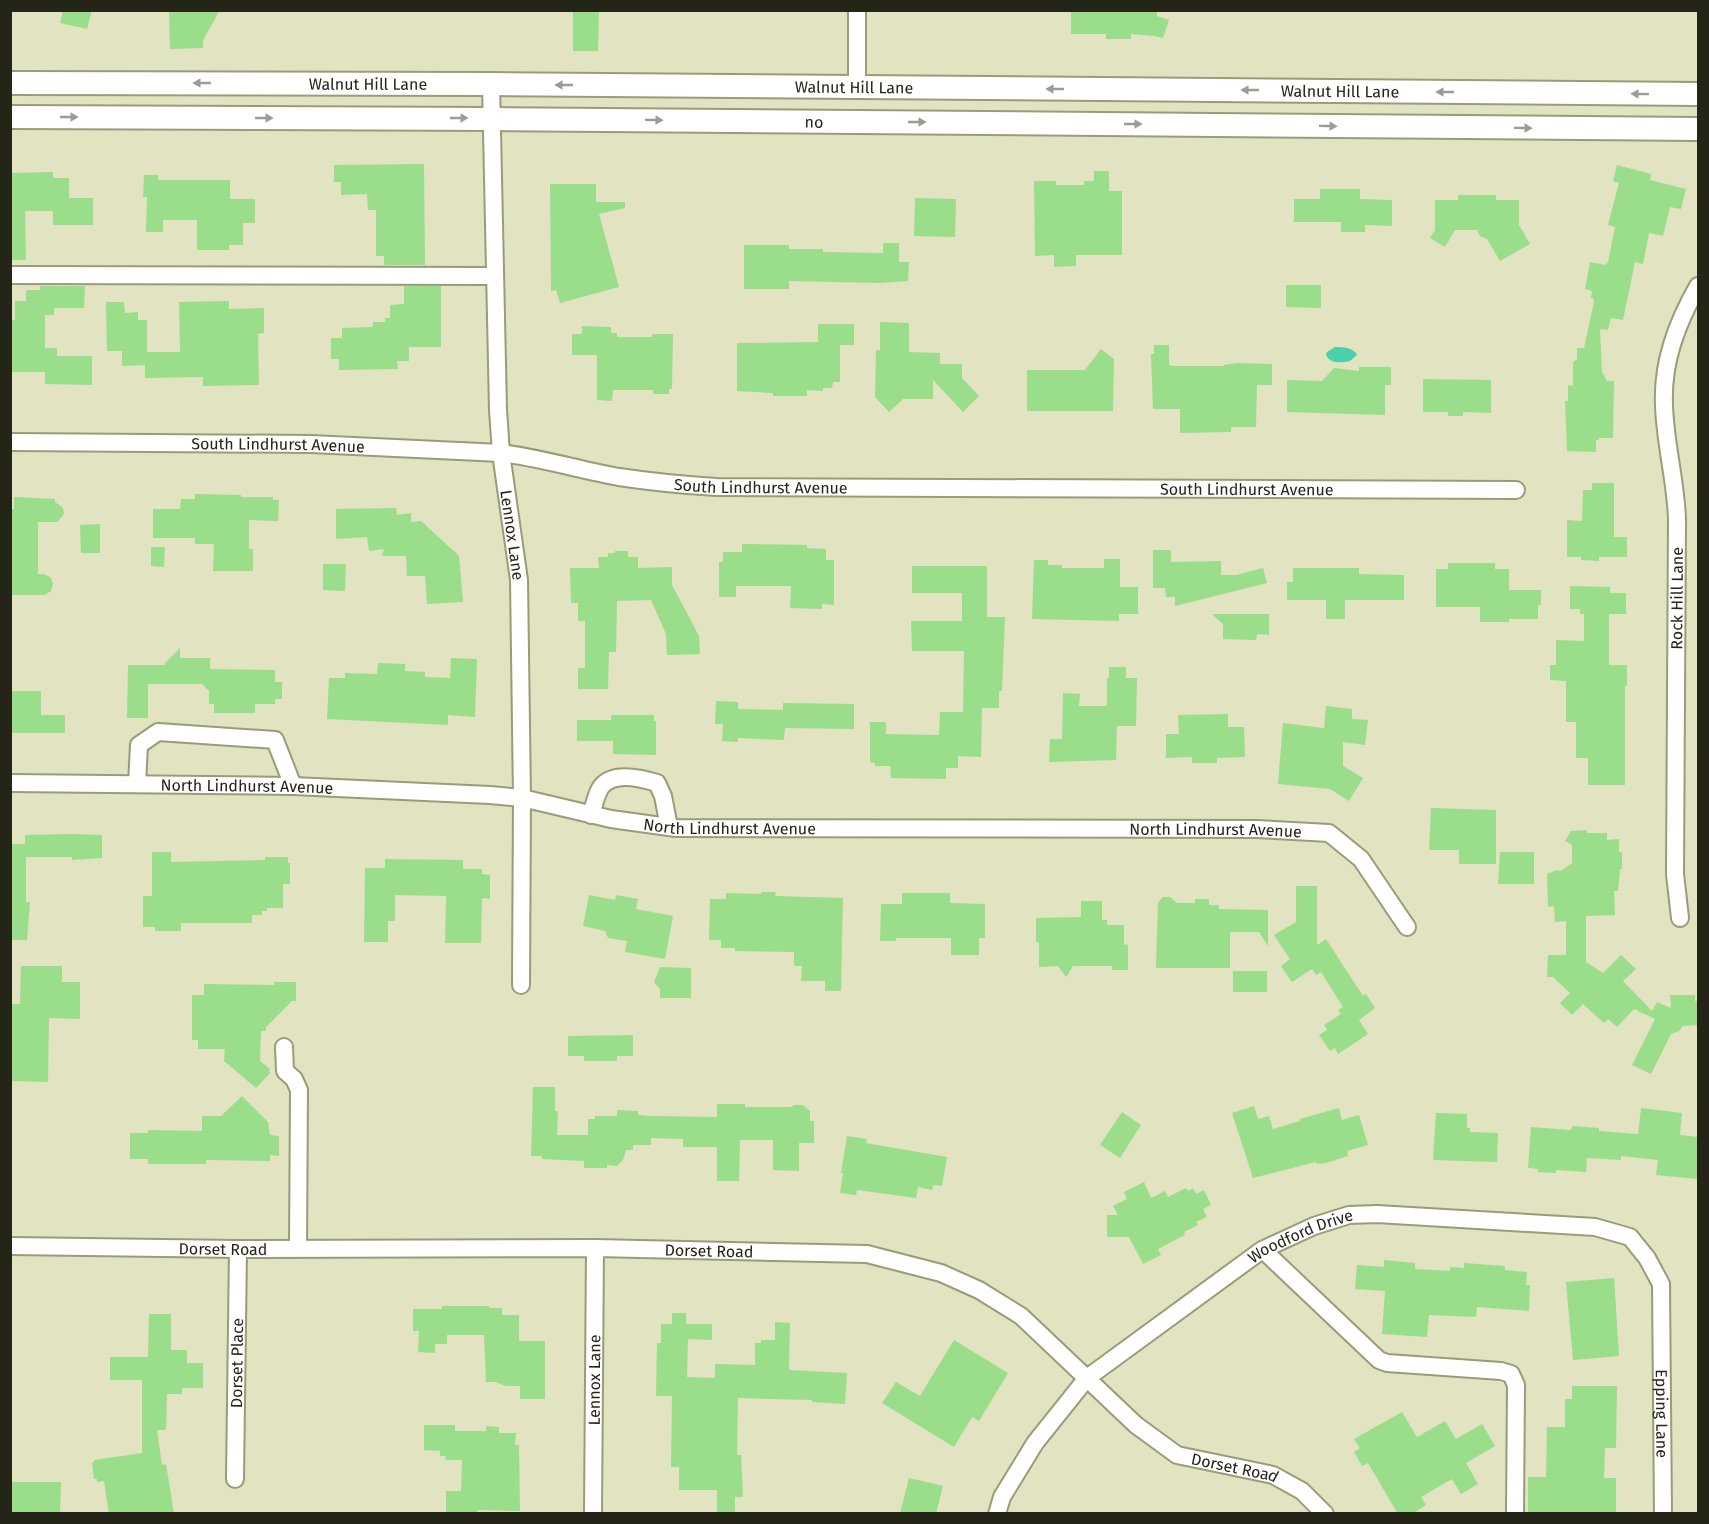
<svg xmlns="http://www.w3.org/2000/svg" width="1709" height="1524" font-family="'Fira Sans',sans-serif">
<rect width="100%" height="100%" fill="#e2e3c0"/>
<path fill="#4ad1ab" d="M1335,347C1343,347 1353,347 1357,355L1350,361C1342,363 1330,364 1326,355L1327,352Z"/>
<g fill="#9add8b">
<polygon points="63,10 92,10 87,29 60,23"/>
<polygon points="169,10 220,10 203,40 203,48 170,49"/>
<polygon points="573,10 599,10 598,51 573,51"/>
<polygon points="1071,10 1157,10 1157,16 1169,20 1163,38 1154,36 1131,34 1131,39 1106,39 1106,34 1071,34"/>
<polygon points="424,164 425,265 384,265 384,256 376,256 376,210 368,210 367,194 341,195 341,182 334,182 334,165"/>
<polygon points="1617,165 1651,174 1650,180 1686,189 1681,209 1670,207 1663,236 1649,233 1643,264 1635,262 1623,320 1611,318 1608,330 1600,329 1602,372 1607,381 1614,381 1613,438 1599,438 1599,440 1596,440 1596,452 1567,451 1565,401 1568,401 1568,385 1573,386 1573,362 1577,359 1577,348 1584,348 1594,302 1593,298 1591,298 1592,291 1585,289 1590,262 1606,265 1608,262 1615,227 1608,225 1619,183 1613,181"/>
<polygon points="1094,171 1109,171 1109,191 1122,191 1122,255 1076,255 1076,266 1054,267 1054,255 1035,256 1034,181 1056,181 1056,185 1084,185 1084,181 1094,181"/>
<polygon points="53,172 53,178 69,178 69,198 93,198 93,225 53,225 53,211 25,211 26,260 10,260 10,173"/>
<polygon points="144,175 158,175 158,180 230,180 230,199 255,199 255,223 243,223 243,245 229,245 229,250 197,250 197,220 163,220 163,232 146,232 147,197 143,197"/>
<polygon points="550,184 596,184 596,202 625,202 625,208 599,214 619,287 560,303 556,290 551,291"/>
<polygon points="1320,189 1360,189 1360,199 1392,200 1392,226 1365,225 1365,232 1341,232 1341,222 1294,222 1294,199 1320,199"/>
<polygon points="1458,195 1496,195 1496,200 1519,200 1519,225 1530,244 1500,261 1487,239 1480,236 1477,230 1455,230 1445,247 1430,238 1435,230 1435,200 1458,200"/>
<polygon points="915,198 956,199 955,237 914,236"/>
<polygon points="883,243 899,243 899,262 909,262 908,281 879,283 789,281 789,289 744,289 744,245 789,245 789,249 823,249 823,252 883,253"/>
<polygon points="1286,285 1321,285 1321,308 1286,307"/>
<polygon points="40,286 85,286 84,308 54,308 54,315 45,315 45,348 57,348 57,356 92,356 92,385 45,384 45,372 10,372 10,320 15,320 15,301 26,301 26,290 40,290"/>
<polygon points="404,286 441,286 441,347 409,347 409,361 397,361 398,369 339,370 339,359 331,359 331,338 342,338 342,328 373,327 373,322 385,322 385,318 390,318 390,305 404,304"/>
<polygon points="229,301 229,309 264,308 264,333 258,334 259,385 203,386 203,377 145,378 145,365 122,366 122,351 107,351 106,302 124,302 125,313 138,312 138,320 147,320 147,352 180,352 179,302"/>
<polygon points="880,322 909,323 909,352 940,353 940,364 962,364 962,378 979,396 963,412 933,380 933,399 903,399 889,412 875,397 876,350 880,350"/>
<polygon points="818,324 854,324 854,345 840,345 840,382 833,382 832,388 823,388 823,391 807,390 807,396 773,396 773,393 737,391 737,343 818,342"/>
<polygon points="582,326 611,327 611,333 617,333 617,337 652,337 652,334 673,334 672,389 669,389 669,394 653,394 653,390 613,390 612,401 597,400 597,355 572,355 572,334 582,334"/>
<polygon points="1154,345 1169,345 1169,365 1173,366 1224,366 1224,365 1237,363 1272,364 1272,385 1257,385 1256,427 1231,427 1231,432 1180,433 1180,409 1153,409 1151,354 1154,354"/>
<polygon points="1101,349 1114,359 1113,411 1027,411 1027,370 1085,370"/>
<polygon points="1359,367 1391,367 1391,385 1385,385 1385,415 1287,412 1287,380 1322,381 1334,368 1359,371"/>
<polygon points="1423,379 1491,380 1491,413 1463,412 1463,416 1448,416 1448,412 1423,412"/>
<polygon points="1592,483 1614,483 1614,537 1627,537 1627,557 1599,557 1599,561 1581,560 1581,557 1567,557 1567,520 1582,521 1583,490 1592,490"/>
<polygon points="195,494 241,495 241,497 273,497 273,500 279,500 278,521 249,520 249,549 253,549 253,571 213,571 214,544 195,544 195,538 153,538 153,509 180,509 181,499 195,499"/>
<polygon points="14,497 55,499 55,502 63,508 64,514 57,522 38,522 38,574 43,574 50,577 53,583 51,591 45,595 10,595 10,509 14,509"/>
<polygon points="396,508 397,515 411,513 411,522 421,521 459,556 463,602 427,604 425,576 407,576 406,556 382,556 384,549 369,551 367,537 336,539 336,509"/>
<polygon points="100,524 100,553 81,553 80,525"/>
<polygon points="742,544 807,545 807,548 826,549 826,560 834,560 834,605 822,604 822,609 790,608 791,586 736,586 736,597 719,597 719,562 723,562 723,552 742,552"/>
<polygon points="151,547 165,547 164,567 151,566"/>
<polygon points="1153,550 1171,550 1171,562 1221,561 1221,575 1236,575 1263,568 1267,583 1175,606 1175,597 1166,597 1165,588 1153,588"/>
<polygon points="615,551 628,551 628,557 638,557 638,568 672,567 672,585 699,636 700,654 667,655 666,634 651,600 617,601 616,652 609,652 608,689 578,689 578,668 585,668 585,621 578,621 578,603 571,603 570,568 599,568 598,557 608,557 608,553 615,553"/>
<polygon points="1104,559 1120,559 1120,587 1138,587 1138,614 1119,614 1119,621 1032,619 1034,560 1048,560 1048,565 1062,565 1062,568 1104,568"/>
<polygon points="1448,563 1495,563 1495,569 1509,569 1509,590 1541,590 1541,605 1538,605 1538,619 1509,619 1509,622 1480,622 1480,607 1436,607 1436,569 1448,569"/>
<polygon points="323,564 346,564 345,591 323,590"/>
<polygon points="912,566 987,566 987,617 1005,617 1002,691 999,691 999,708 982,708 981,757 958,756 958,768 946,768 946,779 891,778 890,766 875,766 875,763 870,762 870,722 886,722 886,734 939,735 940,712 963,712 964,651 912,651 911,621 962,621 962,593 912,593"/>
<polygon points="1293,568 1359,568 1359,574 1404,575 1404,600 1345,600 1345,619 1326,619 1326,600 1287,600 1287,582 1293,582"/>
<polygon points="1570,586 1610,587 1610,593 1626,593 1626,614 1609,614 1609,665 1627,665 1627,686 1625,686 1625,785 1588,785 1588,758 1576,758 1576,722 1566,722 1566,681 1550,680 1550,665 1556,665 1556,640 1584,641 1584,614 1580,614 1580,609 1570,609"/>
<polygon points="1212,614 1269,614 1269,635 1257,634 1256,640 1223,639 1223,624"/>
<polygon points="180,648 180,658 210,658 210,669 275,670 275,682 282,682 282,699 275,699 275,704 255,704 255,713 214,713 214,704 209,704 209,691 202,684 148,684 148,718 127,718 128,665 165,665 165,663"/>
<polygon points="451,658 477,659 475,717 448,715 448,725 327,719 329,678 345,678 345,673 377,674 378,663 405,664 405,671 425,672 425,677 450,678"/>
<polygon points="1109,667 1126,667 1126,678 1137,678 1136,726 1117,726 1116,760 1049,762 1050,739 1062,739 1063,693 1080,694 1079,706 1107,706 1107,678 1109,678"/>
<polygon points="10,691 41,691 41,715 65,715 65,733 10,733"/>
<polygon points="716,701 738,702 738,709 783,710 783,703 854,704 854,729 785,728 784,740 738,738 738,742 722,741 723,724 715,724"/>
<polygon points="1326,706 1352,709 1352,719 1368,720 1365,745 1343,742 1343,766 1363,778 1349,801 1330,789 1278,784 1283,723 1324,728"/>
<polygon points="1228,714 1228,727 1244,727 1245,757 1217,758 1217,763 1192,763 1192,757 1166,758 1166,734 1179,734 1178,715"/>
<polygon points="611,715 654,715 654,721 656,721 656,755 613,754 613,741 577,741 577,720 611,720"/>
<polygon points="1431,808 1496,810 1496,864 1459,864 1459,850 1429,850"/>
<polygon points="1587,830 1587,833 1607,833 1607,840 1619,839 1619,852 1622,852 1622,869 1620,869 1618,891 1614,891 1615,915 1586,916 1586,962 1603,973 1621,955 1636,969 1623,981 1652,1011 1657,1002 1671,1008 1670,995 1695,995 1695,1001 1698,1001 1698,1025 1683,1026 1679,1031 1671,1034 1651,1074 1632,1065 1655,1019 1634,1009 1617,1027 1608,1019 1604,1023 1583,1004 1572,1015 1560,1003 1570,993 1553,977 1547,977 1548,955 1566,955 1566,921 1555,922 1554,906 1548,907 1547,874 1557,870 1561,871 1572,863 1572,845 1565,841 1571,831"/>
<polygon points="72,834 102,835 102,858 72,860 72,857 26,857 26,902 30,902 27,940 10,940 10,844 25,844 25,835"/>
<polygon points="152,852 171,852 171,862 265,860 265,857 288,857 288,863 290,863 290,884 283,884 283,908 267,908 267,911 262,911 262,915 252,915 252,923 181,923 181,931 155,931 155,927 143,927 143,896 152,896"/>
<polygon points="1500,852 1534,852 1534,884 1498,884"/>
<polygon points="385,859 463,860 463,869 482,869 482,874 490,875 490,899 482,898 481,943 445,943 446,896 395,895 395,921 388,921 388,942 364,942 365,868 385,868"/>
<polygon points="1296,886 1317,886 1317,945 1326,939 1363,996 1366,994 1375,1008 1359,1020 1368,1034 1338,1054 1335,1048 1330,1051 1319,1035 1327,1030 1324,1025 1341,1014 1338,1010 1343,1007 1321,972 1316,975 1312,969 1292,982 1281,966 1290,959 1274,935 1296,922"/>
<polygon points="761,892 776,892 775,896 843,898 841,991 825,991 825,981 801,981 802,966 794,966 794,952 735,951 735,948 721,948 721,940 709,940 710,899 726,899 726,893 761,894"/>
<polygon points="902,893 950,893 950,903 985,904 985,938 979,938 979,955 951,955 951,938 896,938 896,941 880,941 881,904 902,904"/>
<polygon points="589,895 615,900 616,895 638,899 636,909 673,916 665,959 625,952 627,941 608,938 605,931 583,926"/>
<polygon points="1163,897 1170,897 1177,903 1195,903 1195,899 1209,899 1209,905 1219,905 1219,909 1268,910 1268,946 1259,932 1230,932 1230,968 1156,968 1158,903"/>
<polygon points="1081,901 1102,901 1102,920 1107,920 1107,925 1124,925 1124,945 1128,944 1128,970 1112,970 1112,966 1073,966 1066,977 1058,966 1039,967 1039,942 1036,942 1036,918 1081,917"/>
<polygon points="21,966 62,966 62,982 80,982 80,1019 49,1018 48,1082 10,1081 10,1004 20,1004"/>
<polygon points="660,967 691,968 691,998 660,998 660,989 654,982"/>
<rect x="1233" y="971" width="34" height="21"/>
<polygon points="274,982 296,982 296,1001 292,1001 266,1027 266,1031 261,1031 260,1061 270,1069 269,1071 270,1073 256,1088 224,1061 225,1049 198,1049 198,1040 192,1040 192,995 204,995 204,984 274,985"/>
<polygon points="633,1035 633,1056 617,1056 617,1061 584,1061 584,1056 568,1056 568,1036"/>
<polygon points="533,1087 555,1087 555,1111 558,1111 557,1135 588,1135 588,1119 595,1119 595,1116 617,1116 617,1110 638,1111 638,1115 651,1116 717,1117 717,1104 745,1104 745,1107 791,1107 794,1105 803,1105 810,1111 810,1121 814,1121 814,1143 799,1143 799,1171 773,1170 773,1140 740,1140 739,1181 717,1181 717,1147 683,1147 683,1139 651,1138 651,1145 633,1145 633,1150 626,1150 623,1160 617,1166 607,1165 607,1168 584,1168 584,1161 542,1159 542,1156 531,1156"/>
<polygon points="242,1096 268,1122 270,1135 279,1136 279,1156 270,1155 270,1161 206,1160 206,1164 148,1164 148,1159 130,1159 130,1133 148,1133 148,1130 202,1131 202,1116 221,1116"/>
<polygon points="1254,1106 1258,1119 1269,1116 1273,1129 1300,1121 1300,1119 1339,1108 1342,1120 1359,1115 1368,1145 1347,1151 1348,1156 1326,1163 1317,1164 1316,1162 1253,1178 1232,1113"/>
<polygon points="1641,1108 1682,1113 1680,1135 1698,1137 1698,1179 1656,1175 1658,1160 1621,1156 1621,1160 1587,1158 1586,1172 1556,1170 1556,1173 1538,1172 1538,1169 1528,1168 1531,1127 1571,1130 1572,1126 1599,1128 1599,1131 1638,1134"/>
<polygon points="1122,1112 1141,1125 1120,1158 1100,1145"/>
<polygon points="1436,1113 1467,1114 1467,1128 1470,1128 1470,1132 1498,1133 1497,1162 1433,1160"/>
<polygon points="847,1136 867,1139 866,1143 947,1157 942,1186 933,1185 932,1190 918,1187 916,1198 857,1190 856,1195 840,1193 843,1173 841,1173"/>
<polygon points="1144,1182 1151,1198 1165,1191 1168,1197 1186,1188 1188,1191 1193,1188 1196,1194 1204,1190 1211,1205 1203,1209 1207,1217 1196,1222 1198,1225 1184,1232 1185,1235 1158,1249 1161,1255 1143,1264 1129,1237 1107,1237 1107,1215 1118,1215 1113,1206 1127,1199 1124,1192"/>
<polygon points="1384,1260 1415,1263 1415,1269 1450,1271 1450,1267 1464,1268 1464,1263 1505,1266 1505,1270 1527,1272 1526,1285 1530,1285 1529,1311 1477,1307 1476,1317 1429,1315 1427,1337 1382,1334 1385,1291 1355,1289 1357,1265 1384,1267"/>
<polygon points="1614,1278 1619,1356 1573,1360 1566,1282"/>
<polygon points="442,1306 489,1306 489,1308 502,1308 502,1315 519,1315 519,1341 545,1341 545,1399 520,1399 520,1386 506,1386 495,1382 486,1382 484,1335 447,1335 447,1344 435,1344 435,1353 418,1352 419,1331 413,1331 413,1309 442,1309"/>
<polygon points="672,1313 686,1313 686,1324 712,1324 712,1340 688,1339 687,1377 715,1378 715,1364 755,1365 755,1343 761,1343 761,1340 775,1340 775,1322 790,1323 789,1370 847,1373 845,1404 812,1402 812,1400 738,1398 737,1455 741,1455 743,1497 735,1497 735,1514 717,1514 717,1490 679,1490 679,1467 671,1467 672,1396 656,1396 657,1343 661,1343 661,1324 672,1324"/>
<polygon points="149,1314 171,1314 171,1350 187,1350 187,1363 203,1363 203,1388 182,1388 182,1394 167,1394 166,1430 157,1430 162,1465 166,1464 174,1514 109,1514 104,1481 97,1482 97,1479 94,1479 92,1462 94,1462 94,1460 142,1453 142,1380 110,1380 110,1357 148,1357"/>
<polygon points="954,1340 1008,1373 979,1421 972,1417 954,1447 882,1403 896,1382 920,1396"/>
<polygon points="1572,1386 1617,1386 1616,1448 1605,1448 1604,1478 1616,1478 1616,1514 1528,1513 1528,1477 1546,1477 1547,1427 1565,1427 1565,1399 1572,1399"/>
<polygon points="1402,1412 1417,1437 1445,1421 1456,1439 1482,1424 1495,1446 1466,1463 1478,1484 1461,1494 1452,1479 1421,1497 1426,1505 1412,1514 1398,1514 1368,1463 1362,1466 1354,1452 1360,1448 1354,1439"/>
<polygon points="424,1425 455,1425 455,1431 486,1431 486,1426 499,1427 499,1433 516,1433 515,1445 519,1445 520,1511 477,1510 477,1514 446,1514 446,1491 461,1491 462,1460 445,1460 446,1456 440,1456 440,1451 424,1450"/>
<polygon points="909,1478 943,1486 936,1514 900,1514"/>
<polygon points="10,1482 61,1482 60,1514 10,1514"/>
</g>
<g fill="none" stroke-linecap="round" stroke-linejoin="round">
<g stroke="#9a9b79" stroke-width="20">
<g id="minor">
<polyline points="857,10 857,87"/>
<path id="s1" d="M491,84L498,410L501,453L519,580L522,798L521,985"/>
<polyline points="10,275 495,276"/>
<path id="s2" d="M10,442L311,444L501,453C541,458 580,470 619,477C652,482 683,485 716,487L1516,490"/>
<path id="s3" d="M10,783L293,786L490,795L522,798L611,819L676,828L1257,829L1329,833L1361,859L1407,927"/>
<polyline points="137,784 139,745 158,732 275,740 293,786"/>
<path d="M591,815C594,806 596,794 601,787C613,771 641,778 657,783L663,796L669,827"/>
<path id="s4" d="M1680,918L1675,874L1677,520C1676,481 1665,444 1664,405C1662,362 1677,323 1698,286"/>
<polyline points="284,1047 285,1071 294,1079 299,1090 298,1248"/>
<path id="s5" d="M10,1246L238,1249L595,1248L867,1254L941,1273L979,1290L1021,1316L1136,1425L1177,1455L1273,1475L1302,1491L1325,1514"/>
<polyline points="1263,1250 1379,1360 1387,1363 1501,1371 1511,1374 1516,1385 1515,1514"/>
<path id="s6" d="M235,1479L238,1249"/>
<path id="s7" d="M593,1514L595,1248"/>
<path id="s8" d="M997,1514L1002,1497L1035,1443L1087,1378L1262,1250L1314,1226L1349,1215L1377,1214L1595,1227L1630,1237L1647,1258L1661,1284L1663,1514"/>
</g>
</g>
<g stroke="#9a9b79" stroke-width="26">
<g id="major">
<path id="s9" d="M10,83L491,84L1698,94"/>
<path id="s10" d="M10,117L492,119L1698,129"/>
</g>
</g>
<use href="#minor" stroke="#fff" stroke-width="16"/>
<use href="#major" stroke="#fff" stroke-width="22"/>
</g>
<defs><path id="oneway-solid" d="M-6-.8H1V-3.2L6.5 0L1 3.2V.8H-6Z" transform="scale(1.5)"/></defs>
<g fill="#9c9c97">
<use href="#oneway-solid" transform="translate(202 83) rotate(-180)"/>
<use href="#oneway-solid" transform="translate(564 85) rotate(-180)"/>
<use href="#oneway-solid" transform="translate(1055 89) rotate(-180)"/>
<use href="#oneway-solid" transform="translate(1250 90) rotate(-180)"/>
<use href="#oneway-solid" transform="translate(1445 92) rotate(-180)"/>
<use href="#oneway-solid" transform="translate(1640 94) rotate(-179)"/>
<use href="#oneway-solid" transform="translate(69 117)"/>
<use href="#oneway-solid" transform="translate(264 118)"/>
<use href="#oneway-solid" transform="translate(459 118)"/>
<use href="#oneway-solid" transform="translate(654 120) rotate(1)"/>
<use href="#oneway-solid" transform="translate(917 122)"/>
<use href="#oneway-solid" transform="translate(1133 124)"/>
<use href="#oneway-solid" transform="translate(1328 126) rotate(1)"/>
<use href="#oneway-solid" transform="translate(1523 128) rotate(1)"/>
</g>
<g text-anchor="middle" stroke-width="6" stroke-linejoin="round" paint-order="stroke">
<g font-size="16" fill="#242417" stroke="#e2e3c0">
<text dy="6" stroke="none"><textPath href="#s9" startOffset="358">Walnut Hill Lane</textPath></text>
<text dy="6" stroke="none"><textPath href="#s9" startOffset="844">Walnut Hill Lane</textPath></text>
<text dy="6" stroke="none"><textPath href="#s9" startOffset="1330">Walnut Hill Lane</textPath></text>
<text dy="6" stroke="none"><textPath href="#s10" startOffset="804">no</textPath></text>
<text dy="6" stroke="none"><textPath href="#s2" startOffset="268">South Lindhurst Avenue</textPath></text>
<text dy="6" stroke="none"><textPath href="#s2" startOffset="754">South Lindhurst Avenue</textPath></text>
<text dy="6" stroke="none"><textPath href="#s2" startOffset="1240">South Lindhurst Avenue</textPath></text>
<text dy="6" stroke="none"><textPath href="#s1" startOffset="452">Lennox Lane</textPath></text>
<text dy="6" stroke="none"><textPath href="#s4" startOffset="320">Rock Hill Lane</textPath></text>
<text dy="6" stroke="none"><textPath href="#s3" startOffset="237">North Lindhurst Avenue</textPath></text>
<text dy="6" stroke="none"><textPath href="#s3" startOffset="723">North Lindhurst Avenue</textPath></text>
<text dy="6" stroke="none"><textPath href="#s3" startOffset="1209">North Lindhurst Avenue</textPath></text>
<text dy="6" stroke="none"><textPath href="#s8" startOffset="422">Woodford Drive</textPath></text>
<text dy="6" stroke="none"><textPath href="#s5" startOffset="213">Dorset Road</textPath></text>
<text dy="6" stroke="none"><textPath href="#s5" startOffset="699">Dorset Road</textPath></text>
<text dy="6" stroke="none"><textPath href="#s6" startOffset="116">Dorset Place</textPath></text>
<text dy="6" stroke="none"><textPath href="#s7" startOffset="134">Lennox Lane</textPath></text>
<text dy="6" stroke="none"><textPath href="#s8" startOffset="944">Epping Lane</textPath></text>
<text dy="6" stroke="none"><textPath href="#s5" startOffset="1293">Dorset Road</textPath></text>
</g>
</g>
<rect width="1709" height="1524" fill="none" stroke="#242417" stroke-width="24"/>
</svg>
